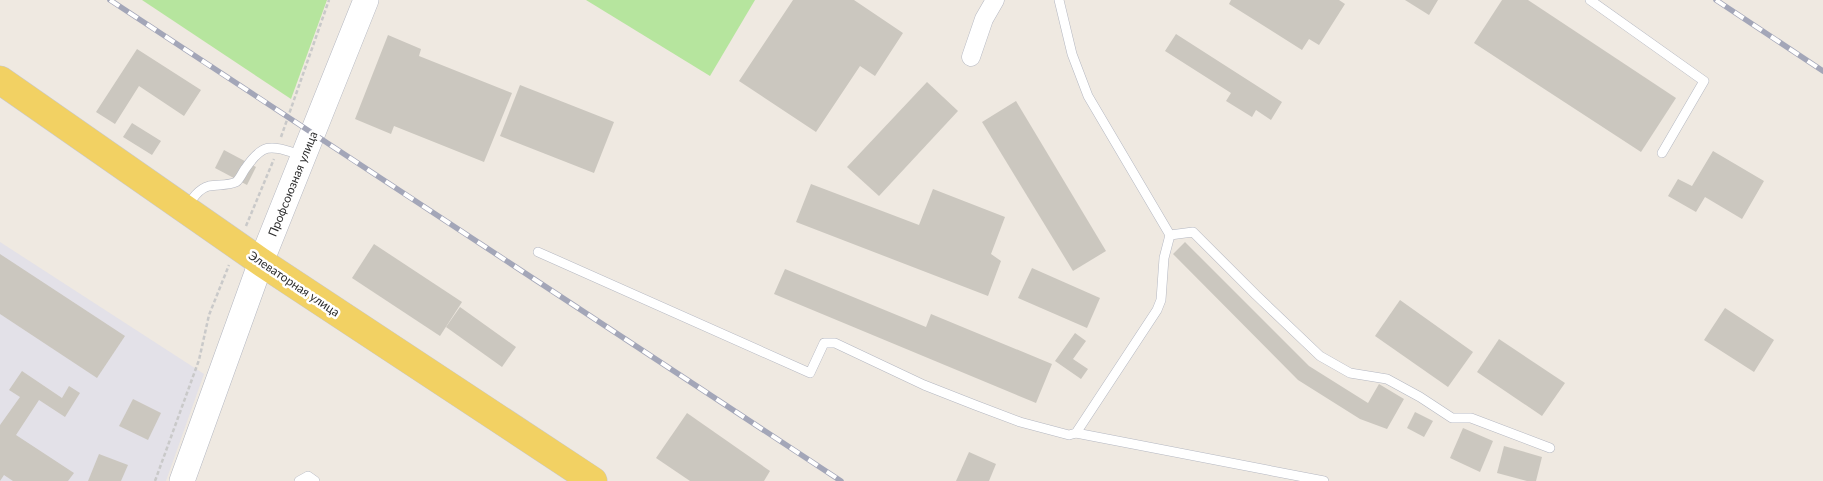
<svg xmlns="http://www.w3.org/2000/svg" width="1823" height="481" font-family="Lato,sans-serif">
<rect width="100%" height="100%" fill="#efe9e1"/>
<polygon fill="#e3e1e8" points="0,242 204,374 166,481 0,481"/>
<g fill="#b6e59e">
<polygon points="142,0 327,0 291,99"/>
<polygon points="586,0 755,0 710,76"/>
</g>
<g fill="#cbc7bf">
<polygon points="793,0 854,0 903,33 875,76 860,66 816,132 739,81"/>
<polygon points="1231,0 1339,0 1345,4 1319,45 1309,39 1302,50 1229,4"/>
<polygon points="1405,0 1438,0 1429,15"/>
<polygon points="1502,0 1528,0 1676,98 1641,152 1474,43"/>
<polygon points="1176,34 1282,102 1271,120 1256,110 1252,117 1226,101 1231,93 1165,51"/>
<polygon points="388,35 421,49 419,56 512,93 484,162 394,126 391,134 355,119"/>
<polygon points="137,49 201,90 184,116 139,86 115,124 96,112"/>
<polygon points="927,82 958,111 879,196 847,167"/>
<polygon points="520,85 614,122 594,173 500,136"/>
<polygon points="1016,101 1106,251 1073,271 982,122"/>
<polygon points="132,123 161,141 152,155 123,137"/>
<polygon points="224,150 256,167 247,185 215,168"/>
<polygon points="1713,151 1764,181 1742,219 1705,197 1696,212 1668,196 1678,179 1692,186"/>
<polygon points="811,184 919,225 933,189 1005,217 991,254 1001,261 988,296 796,222"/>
<polygon points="1185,242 1309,366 1368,403 1379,384 1404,399 1387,429 1360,419 1298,380 1173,254"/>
<polygon points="374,244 462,302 440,336 352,278"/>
<polygon points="0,254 125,336 97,378 0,314"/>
<polygon points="1032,268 1100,298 1087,328 1018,298"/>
<polygon points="785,269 926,327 931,314 1052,364 1036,403 774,294"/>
<polygon points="1400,300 1473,352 1448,387 1375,336"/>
<polygon points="460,307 516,347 502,367 446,327"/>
<polygon points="1725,308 1774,340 1754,372 1704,340"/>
<polygon points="1075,333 1086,341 1073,359 1088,369 1081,379 1055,361"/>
<polygon points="1499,339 1565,383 1542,416 1477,372"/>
<polygon points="22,371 62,398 69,386 80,393 65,417 39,400 16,435 74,473 68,481 13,481 4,475 0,481 0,425 20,397 9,390"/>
<polygon points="133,399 161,413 148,440 119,426"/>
<polygon points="1415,412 1433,421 1424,437 1407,428"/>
<polygon points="687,413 770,471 764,481 690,481 656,458"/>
<polygon points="1463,428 1493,441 1480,472 1450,458"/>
<polygon points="1504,446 1542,457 1536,481 1527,481 1497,473"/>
<polygon points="969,452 996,464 989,481 956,481"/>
<polygon points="99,454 128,465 121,481 88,481"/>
</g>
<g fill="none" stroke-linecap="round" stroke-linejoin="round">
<g stroke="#b4b7c1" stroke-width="10">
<g id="service">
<polyline points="1590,0 1704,81 1662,153"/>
<path d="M187,208C192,199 198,189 209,186C218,184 227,186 236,182C240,179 242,173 245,169C264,141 271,146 301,155"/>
<polyline points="1170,235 1193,232 1256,295 1320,356 1350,373 1387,379 1420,397 1452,418 1471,418 1550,448"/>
<polyline points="538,252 810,373 824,343 835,343 924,385 975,405 1020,422 1069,435 1076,433 1157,310 1161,300 1164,258 1170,235 1088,96 1072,54 1059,0"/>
<polyline points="1076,433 1324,481"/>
<polyline points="299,481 308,476 315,481"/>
</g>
</g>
<g stroke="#b4b7c1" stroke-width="19">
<polyline id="minor" points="971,57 984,19 995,0"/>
</g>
<g stroke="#b4b7c1" stroke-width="26">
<polyline id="secondary" points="182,481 261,262 366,0"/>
</g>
<g stroke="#c9c9c9" stroke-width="29">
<polyline id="primary" points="0,80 261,262 593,481"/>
</g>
<g stroke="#c9c9c9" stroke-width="2.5" stroke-dasharray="4 2.5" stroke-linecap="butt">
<polyline points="281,137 329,0"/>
<polyline points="246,226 274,159"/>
<polyline points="155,481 199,360 209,315 229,265"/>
</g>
<use href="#service" stroke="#fff" stroke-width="9"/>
<use href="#minor" stroke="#fff" stroke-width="18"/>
<use href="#secondary" stroke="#fff" stroke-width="25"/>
<use href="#primary" stroke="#f2d163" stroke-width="28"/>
<g stroke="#a3a6b8" stroke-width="5.5">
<g id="rail">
<polyline points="110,0 841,481"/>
<polyline points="1716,0 1823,71"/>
</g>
</g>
<use href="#rail" stroke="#fff" stroke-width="4" stroke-dasharray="11" stroke-linecap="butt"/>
</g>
<g text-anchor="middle" stroke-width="5" stroke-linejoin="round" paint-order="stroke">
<g font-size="12" fill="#2e2e2e" stroke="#fff">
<text transform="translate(293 184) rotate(-68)" y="4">Профсоюзная улица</text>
<text transform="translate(294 284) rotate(34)" y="4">Элеваторная улица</text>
</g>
</g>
</svg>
